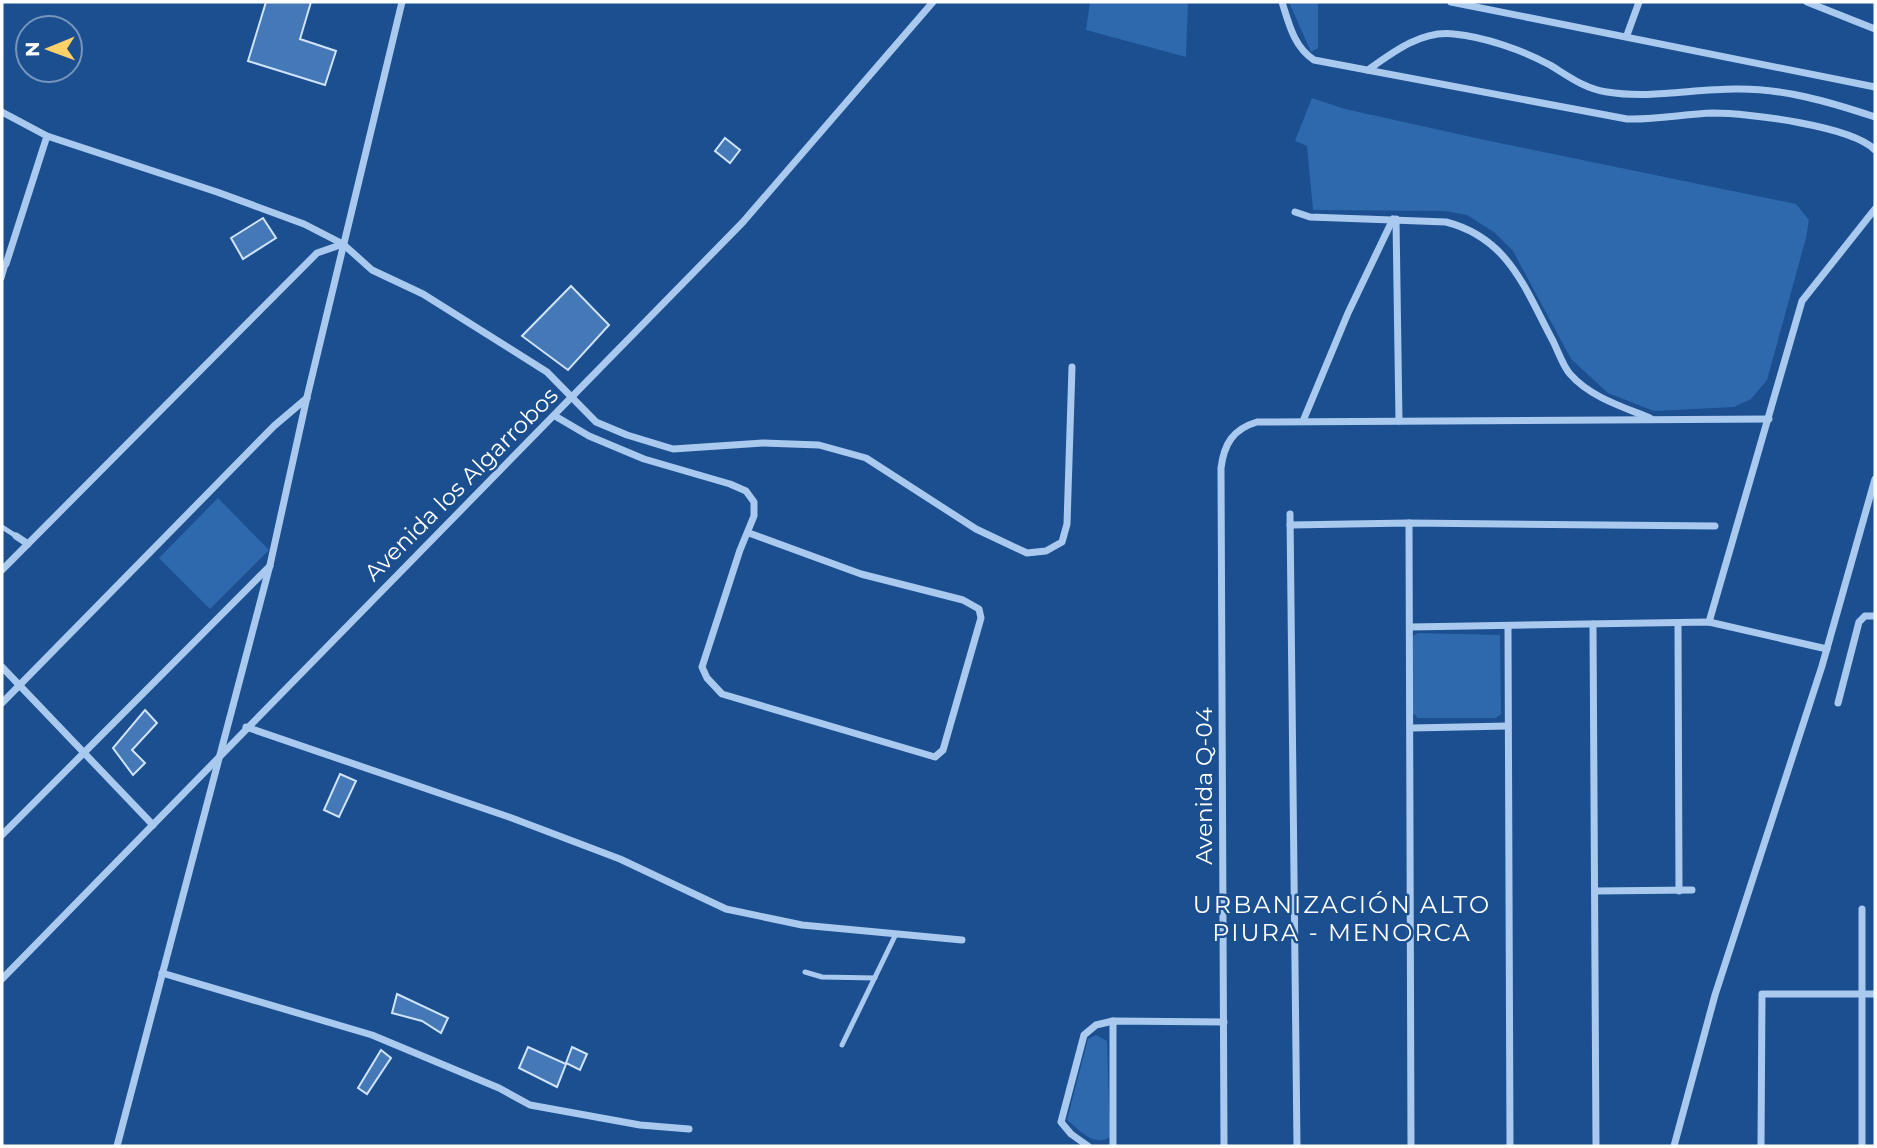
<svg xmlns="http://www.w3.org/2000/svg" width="1877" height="1148" font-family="Montserrat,sans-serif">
<rect width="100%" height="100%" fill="#1b4f8f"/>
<g fill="#2e69ad">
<polygon points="1090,2 1188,2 1186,57 1086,30"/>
<polygon points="1289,2 1318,2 1318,48 1311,52"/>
<polygon points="1312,98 1345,109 1485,140 1796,204 1809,220 1806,238 1767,380 1751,399 1734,407 1654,411 1608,393 1571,359 1513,251 1494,232 1467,215 1445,211 1313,210 1307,146 1295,141"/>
<polygon points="218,498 269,550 210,609 159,558"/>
<polygon points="1418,633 1500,635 1501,714 1496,718 1418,718 1413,713 1413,636"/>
<path d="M1096,1035L1107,1041L1110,1137C1093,1147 1081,1131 1067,1120L1088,1039Z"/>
</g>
<g fill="#4478b7" stroke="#cfe3fa" stroke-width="2">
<polygon points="266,2 311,2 300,39 336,51 325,85 248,61"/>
<polygon points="725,138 740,150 730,163 715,151"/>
<polygon points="263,218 276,238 243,259 231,238"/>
<polygon points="571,286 609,325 568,370 522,336"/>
<polygon points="145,710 157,723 132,750 145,763 133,775 113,748"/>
<polygon points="340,774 356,781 339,817 324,810"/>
<polygon points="397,994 448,1018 441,1033 422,1021 392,1013"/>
<polygon points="528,1047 566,1064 557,1087 519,1068"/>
<polygon points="572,1047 587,1054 580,1070 566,1063"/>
<polygon points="381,1050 391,1058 367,1094 358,1088"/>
</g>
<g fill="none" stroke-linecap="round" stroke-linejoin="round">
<g stroke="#a9c9ee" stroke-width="5">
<polyline points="2,278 6,264"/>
<polyline points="2,527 16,536"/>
<polyline points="805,972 822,977 875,978"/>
<polyline points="842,1045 895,936"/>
</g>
<g stroke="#a9c9ee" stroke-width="7">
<path d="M1282,2C1289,24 1294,47 1314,60L1627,119C1656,120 1684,114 1713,113C1748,113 1852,126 1875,150"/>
<polyline points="1451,2 1875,87"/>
<polyline points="1807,2 1875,29"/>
<polyline points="1627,35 1639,2"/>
<path d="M1368,70C1393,52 1422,30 1454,34C1485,37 1522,50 1550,65C1568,76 1585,89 1607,92C1650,99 1692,89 1735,89C1783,88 1830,102 1875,117"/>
<polyline points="2,112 47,136 217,192 304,224 343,244 372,270 423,294 547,372 596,422 627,435 673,449 763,443 819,445 866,458 976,529 1027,553 1046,551 1062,542 1067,524 1072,367"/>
<path d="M1295,212L1310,217L1446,222C1509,238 1525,289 1553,341C1558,351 1563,366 1570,374C1590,397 1623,407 1650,418"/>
<polyline points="1396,219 1399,421"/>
<polyline points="6,264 47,136"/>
<polyline points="555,416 589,436 644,459 730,484 746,491 754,502 754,516 740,550 702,667 707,678 722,694 935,757 943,750 981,618 979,609 963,600 861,574 749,533"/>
<polyline points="1303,421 1348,313 1393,219"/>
<polyline points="1290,514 1297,1146"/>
<polyline points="1409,523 1411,1146"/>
<polyline points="1290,525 1409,523 1715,526"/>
<polyline points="16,536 28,544"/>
<polyline points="2,570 317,253 343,244"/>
<polyline points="1709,622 1802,301 1875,209"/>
<polyline points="1678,623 1679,891"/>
<polyline points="1593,624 1596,1146"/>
<polyline points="1411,627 1709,622 1827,649"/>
<polyline points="1508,628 1510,1146"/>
<polyline points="2,667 153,825"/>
<polyline points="2,703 274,426 307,398"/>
<polyline points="1838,703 1859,622 1865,616 1875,616"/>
<polyline points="246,727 509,817 620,859 726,909 802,925 962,940"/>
<polyline points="1412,728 1508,726"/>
<polyline points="2,835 270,566"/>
<polyline points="1596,891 1692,890"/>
<polyline points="1862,909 1862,1146"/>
<polyline points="162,973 372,1035 499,1088 530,1105 640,1125 689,1129"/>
<polyline points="2,979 743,222 933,2"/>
<polyline points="1113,1021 1113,1146"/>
<polyline points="117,1146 270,565 307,397 402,2"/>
<polyline points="1088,1146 1071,1134 1061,1122 1084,1035 1096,1025 1113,1021 1224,1022"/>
<path d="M1224,1146L1221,468C1224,444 1233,429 1257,422L1769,419"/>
<polyline points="1674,1146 1715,995 1822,666 1875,479"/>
<polyline points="1761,1146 1762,994 1875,994"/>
</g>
</g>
<g text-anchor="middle" stroke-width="5" stroke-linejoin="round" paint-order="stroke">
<g font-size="23" fill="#fff" stroke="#1b4f8f">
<text transform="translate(461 484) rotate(-45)" y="8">Avenida los Algarrobos</text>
<text transform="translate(1204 786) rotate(-90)" y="8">Avenida Q-04</text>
</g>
<g font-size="24" letter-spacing="2" fill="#fff" stroke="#1b4f8f">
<text x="1342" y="913">URBANIZACIÓN ALTO<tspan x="1342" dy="28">PIURA - MENORCA</tspan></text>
</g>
</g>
<rect width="1877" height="1148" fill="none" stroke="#ffffff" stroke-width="7"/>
<g transform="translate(49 49) rotate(269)"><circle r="33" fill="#1b4f8f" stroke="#7695bc" stroke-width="2"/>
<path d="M0-5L12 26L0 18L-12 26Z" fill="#ffd166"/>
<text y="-10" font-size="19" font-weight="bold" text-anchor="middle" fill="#ffffff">N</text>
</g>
</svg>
